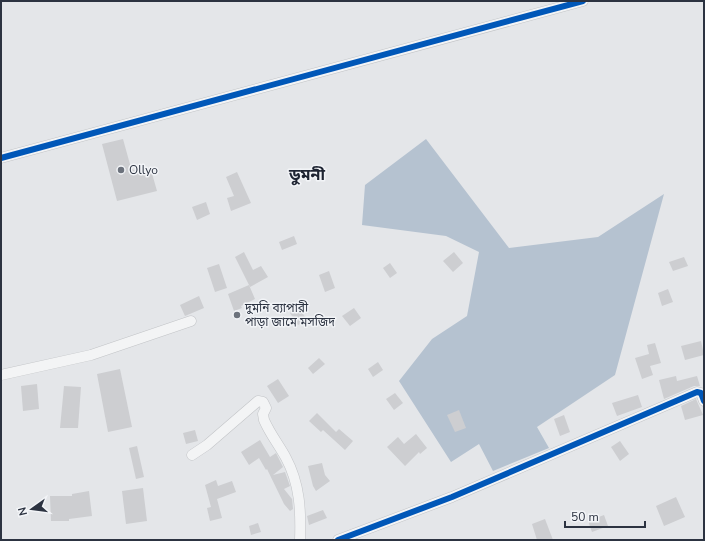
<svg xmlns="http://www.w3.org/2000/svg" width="705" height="541" font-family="'Nunito Sans','Noto Sans Bengali',sans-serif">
<rect width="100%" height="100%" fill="#e4e6e9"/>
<polygon fill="#b5c2d0" points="426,139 509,248 598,237 664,194 615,375 537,427 549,448 493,471 479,444 451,462 399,381 432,339 467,316 479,252 446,236 362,225 365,185"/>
<g fill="#cdced1">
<polygon points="123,139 131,168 138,173 151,170 157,191 117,201 102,144"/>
<polygon points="237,172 251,203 231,211 227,198 234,196 226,177"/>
<polygon points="206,202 210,214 197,220 192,207"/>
<polygon points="294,236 297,244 282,250 279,242"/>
<polygon points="244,252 253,270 261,266 268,277 250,287 235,257"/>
<polygon points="454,252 463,263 453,272 443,261"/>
<polygon points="684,257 688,266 673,271 669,262"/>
<polygon points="390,263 397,273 390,278 383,268"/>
<polygon points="219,264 227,288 215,292 207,268"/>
<polygon points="329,271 335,288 325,292 319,275"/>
<polygon points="249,285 255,299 241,306 242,308 234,311 228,294"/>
<polygon points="668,289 673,302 662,306 658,293"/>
<polygon points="199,296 204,308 185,316 180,305"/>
<polygon points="299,308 307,320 298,325 290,313"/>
<polygon points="354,308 361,318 350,326 342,316"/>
<polygon points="701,341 704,355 685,360 681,346"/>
<polygon points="655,343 661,363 650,366 653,375 642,379 635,358 649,354 647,345"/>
<polygon points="319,358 325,364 313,374 308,368"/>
<polygon points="378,362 383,370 373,377 368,369"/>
<polygon points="120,369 132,427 108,432 97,374"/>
<polygon points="676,376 677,381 697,376 700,386 694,386 664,399 659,380"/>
<polygon points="278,379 289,396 278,403 267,386"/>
<polygon points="37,384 39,409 23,411 21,386"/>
<polygon points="64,386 81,387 78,428 60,428"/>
<polygon points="395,393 403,403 394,410 386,399"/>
<polygon points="638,395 642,407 617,416 612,403"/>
<polygon points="696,399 703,415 685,420 681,406"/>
<polygon points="459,410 466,428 455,432 447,415"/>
<polygon points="317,413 336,432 339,429 353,441 345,450 323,430 321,432 309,421"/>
<polygon points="564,415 570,432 560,436 554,419"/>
<polygon points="195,430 198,441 186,444 183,433"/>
<polygon points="416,434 427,448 420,454 419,452 405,466 387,447 398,437 404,444"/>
<polygon points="260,440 270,457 276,453 283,467 273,475 285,472 290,486 284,489 292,499 293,509 290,511 284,504 267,469 266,470 259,458 249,465 241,452"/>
<polygon points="620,441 629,454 620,461 611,447"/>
<polygon points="137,446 144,477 136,479 129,448"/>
<polygon points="322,463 325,475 330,481 316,491 313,486 308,466"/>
<polygon points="216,480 218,486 232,481 236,492 217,499 222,518 210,521 207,508 211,507 205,485"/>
<polygon points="143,488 147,521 126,524 122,491"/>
<polygon points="89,491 92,516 69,519 69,521 51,521 50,496 72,496 72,494"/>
<polygon points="676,497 685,517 664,526 656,506"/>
<polygon points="323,510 327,518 309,525 307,516"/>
<polygon points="604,515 608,526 592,532 588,521"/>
<polygon points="545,519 553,540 537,540 532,524"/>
<polygon points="258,523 261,532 251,535 249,526"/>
</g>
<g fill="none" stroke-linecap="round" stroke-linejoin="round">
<g stroke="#c2c4c7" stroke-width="11">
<g id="street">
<polyline points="1,158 583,1"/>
<polyline points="1,375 91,355 191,321"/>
<path d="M192,455L207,445L258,401L263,402L266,408L263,414L264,420C270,434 279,445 286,458C300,484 301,511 300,540"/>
<polyline points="338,540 452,497 697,392 701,393 704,401"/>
</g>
</g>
<use href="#street" stroke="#f3f4f5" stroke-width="10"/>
<g stroke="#f2f4f7" stroke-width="8">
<g id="cycleway">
<polyline points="1,158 583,1"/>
<polyline points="338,540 452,497 697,392 701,393 704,401"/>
</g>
</g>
<use href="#cycleway" stroke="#0057b8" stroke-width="6"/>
</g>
<g fill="#6c727c" stroke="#f2f4f7" stroke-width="1.5">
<circle cx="121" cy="170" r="4"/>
<circle cx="237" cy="315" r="4"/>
</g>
<g text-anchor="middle" stroke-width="3" stroke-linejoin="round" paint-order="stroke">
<g font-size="12" fill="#2c3341" stroke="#f2f4f7" text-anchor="start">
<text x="129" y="174">Ollyo</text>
<text x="245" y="312">দুমনি ব্যাপারী<tspan x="245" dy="14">পাড়া জামে মসজিদ</tspan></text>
</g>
<g font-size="16" font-weight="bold" fill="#1e2432" stroke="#f2f4f7">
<text x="307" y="180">ডুমনী</text>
</g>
</g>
<rect width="705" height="541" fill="none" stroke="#2c3341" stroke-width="4"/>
<g transform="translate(32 509) rotate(256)" stroke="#f2f4f7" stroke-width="3" paint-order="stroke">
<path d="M0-3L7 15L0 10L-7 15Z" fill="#2c3341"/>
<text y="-6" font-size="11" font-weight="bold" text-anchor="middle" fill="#2c3341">N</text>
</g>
<path d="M565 521v6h80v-6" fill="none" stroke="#2c3341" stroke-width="2"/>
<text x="571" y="521" font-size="12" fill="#2c3341" stroke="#f2f4f7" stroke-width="3" paint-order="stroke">50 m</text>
</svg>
